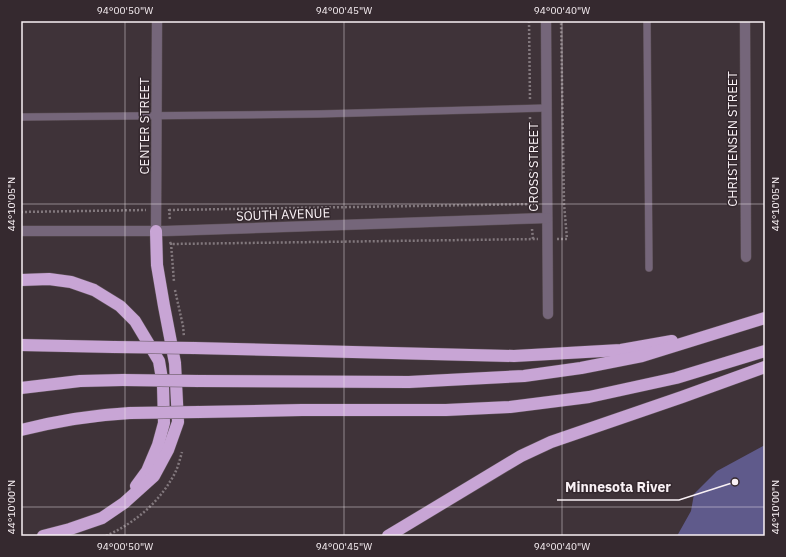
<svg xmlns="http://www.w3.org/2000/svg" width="786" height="557" font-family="'IBM Plex Sans',sans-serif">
<rect width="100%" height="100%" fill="#3f3339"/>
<polygon fill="#5f5a8b" points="765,445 765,536 677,536 691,511 694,494 717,471"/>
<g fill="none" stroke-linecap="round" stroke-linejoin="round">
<g stroke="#5d5157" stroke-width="8">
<g id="service">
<polyline points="647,21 649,268"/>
<polyline points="21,117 318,114 546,108"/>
</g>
</g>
<g stroke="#5d5157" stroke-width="11">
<g id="minor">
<polyline points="546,21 548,314"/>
<polyline points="745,21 746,257"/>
<polyline points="21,231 166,231 547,218"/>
</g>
</g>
<g stroke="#5d5157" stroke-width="11">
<polyline id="tertiary" points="156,231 157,21"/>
</g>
<g stroke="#5d5157" stroke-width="13">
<g id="motorway">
<polyline points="21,280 49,279 71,282 94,290 120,306 135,321 159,361 163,385 164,423 158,445 147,471 136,486"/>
<polyline points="21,345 114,347"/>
<polyline points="194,348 514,356 621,350 672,341"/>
<polyline points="198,381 409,382 524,376 581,368 642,356 765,318"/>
<polyline points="21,388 80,381 123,380"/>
<polyline points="199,412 302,410 446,410 510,407 589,397 676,378 765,351"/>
<path d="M21,430C57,421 93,415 130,413"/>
<polyline points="43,536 70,529 102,518 124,503 154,476 168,450 178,422 175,363 164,306 157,265 156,231"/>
<polyline points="388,536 521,456 551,442 682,397 765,367"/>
</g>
</g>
<g stroke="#82787d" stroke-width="2.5" stroke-dasharray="2 2" stroke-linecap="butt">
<polyline points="21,21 25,21"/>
<polyline points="529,21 530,100"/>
<polyline points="530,117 531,204"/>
<polyline points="169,209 170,220"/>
<polyline points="169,210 538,204"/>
<polyline points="21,212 146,210"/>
<polyline points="532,229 533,239"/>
<polyline points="557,239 567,239 564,204 561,21"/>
<polyline points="170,242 171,244 538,239"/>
<polyline points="171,243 174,282"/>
<polyline points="175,290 183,326 184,337"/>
<path d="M106,536C136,522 159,503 175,473C178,467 180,459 182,452"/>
</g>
<use href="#service" stroke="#75667a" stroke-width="7"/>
<use href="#minor" stroke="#75667a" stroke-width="10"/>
<use href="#tertiary" stroke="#75667a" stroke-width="10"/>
<use href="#motorway" stroke="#c8a5d5" stroke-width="12"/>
<g stroke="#5d5157" stroke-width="13" stroke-linecap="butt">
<g id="motorway-bridge">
<polyline points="114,347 194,348"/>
<polyline points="123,380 198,381"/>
<polyline points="130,413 199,412"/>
</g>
</g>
<use href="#motorway-bridge" stroke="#c8a5d5" stroke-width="12"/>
</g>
<path fill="none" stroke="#f9f1f5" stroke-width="1" stroke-opacity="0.45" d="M125,21V536M344,21V536M562,21V536M21,204H765M21,507H765"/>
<g text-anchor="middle" stroke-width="3" stroke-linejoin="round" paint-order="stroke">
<g font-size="13" fill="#f9f1f5" stroke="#35292f">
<text transform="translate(144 126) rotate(-90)" y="5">CENTER STREET</text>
<text transform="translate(732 139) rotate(-90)" y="5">CHRISTENSEN STREET</text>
<text transform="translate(533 167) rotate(-90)" y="5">CROSS STREET</text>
<text transform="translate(283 214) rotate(-2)" y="5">SOUTH AVENUE</text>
</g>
</g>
<path fill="none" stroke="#f9f1f5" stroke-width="1.5" d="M735 482L679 500H557"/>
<circle fill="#f9f1f5" stroke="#35292f" stroke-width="1.5" cx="735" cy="482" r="4"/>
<g font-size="14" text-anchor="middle" font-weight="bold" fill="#f9f1f5" stroke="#35292f" stroke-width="3" stroke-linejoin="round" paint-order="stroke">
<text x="618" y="492">Minnesota River</text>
</g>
<rect width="786" height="557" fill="none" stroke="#35292f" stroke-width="44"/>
<rect x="22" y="22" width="742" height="513" fill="none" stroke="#f9f1f5" stroke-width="1.5"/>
<g font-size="10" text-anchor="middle" fill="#f9f1f5">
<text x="125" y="14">94°00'50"W</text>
<text x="344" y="14">94°00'45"W</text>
<text x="562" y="14">94°00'40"W</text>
<text transform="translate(11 204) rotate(-90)" y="4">44°10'05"N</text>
<text transform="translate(775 204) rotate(-90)" y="4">44°10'05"N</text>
<text transform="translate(11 507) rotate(-90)" y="4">44°10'00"N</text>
<text transform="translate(775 507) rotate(-90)" y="4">44°10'00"N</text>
<text x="125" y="550">94°00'50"W</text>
<text x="344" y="550">94°00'45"W</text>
<text x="562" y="550">94°00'40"W</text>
</g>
</svg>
